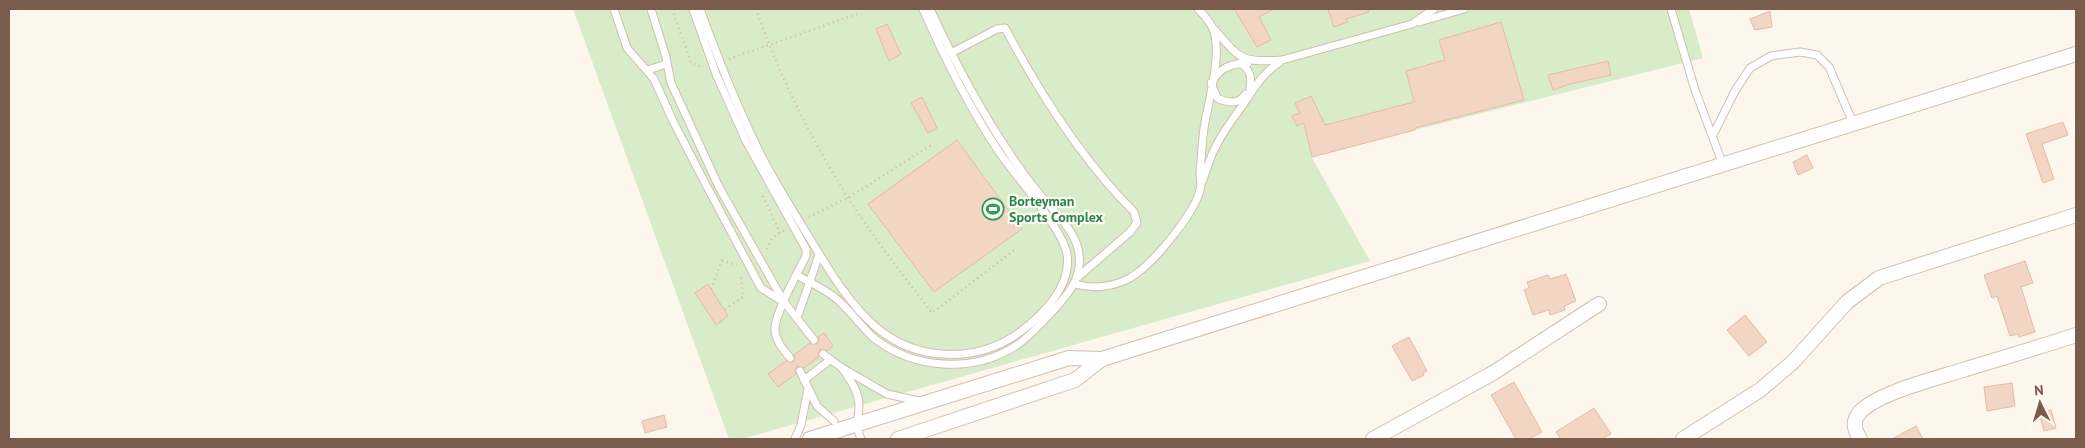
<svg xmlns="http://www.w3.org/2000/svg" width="2085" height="448" font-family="'PT Sans',sans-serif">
<rect width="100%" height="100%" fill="#fdf6ec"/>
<polygon fill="#d8ecc9" points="573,9 1689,9 1703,58 1311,156 1370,261 742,439 729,439"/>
<g fill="#f3d5c3" stroke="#e6bba3">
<polygon points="1234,9 1274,9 1259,17 1271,40 1257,47"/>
<polygon points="1328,9 1368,9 1369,12 1346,19 1348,22 1334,27"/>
<polygon points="1770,11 1772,27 1755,30 1750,19"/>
<polygon points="1501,22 1524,100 1415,128 1415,130 1312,157 1304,123 1297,126 1292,116 1300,113 1295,103 1311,96 1325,125 1414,102 1406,71 1445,60 1439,40"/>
<polygon points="887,24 901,54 889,61 876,29"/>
<polygon points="1608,61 1611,75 1570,84 1553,90 1548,75"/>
<polygon points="922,97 937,128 928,133 911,103"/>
<polygon points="2063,122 2068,135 2042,144 2054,179 2043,183 2026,134"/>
<polygon points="957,140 1022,229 934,292 868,204"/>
<polygon points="1807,155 1813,168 1798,175 1793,162"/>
<polygon points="2025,261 2033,283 2021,287 2035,332 2019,337 2018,334 2010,336 1997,296 1992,298 1984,275"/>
<polygon points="1566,274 1576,301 1564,306 1565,310 1550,315 1549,310 1533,315 1524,290 1529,288 1527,282 1548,275 1550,279"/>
<polygon points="708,284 728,316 716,325 695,293"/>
<polygon points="1745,315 1767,342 1749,356 1727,330"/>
<polygon points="824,333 833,346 827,351 820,349 818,353 819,357 804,368 797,366 795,370 796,374 778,387 768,374 786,361 793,362 795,360 794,355 810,343 817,344 819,341 818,337"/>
<polygon points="1409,337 1427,371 1423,373 1424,375 1412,381 1392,346"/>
<polygon points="1514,382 1542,432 1529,439 1516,439 1491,395"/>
<polygon points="2012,383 2015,406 1987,411 1984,387"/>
<polygon points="1594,408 1611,434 1602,439 1561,439 1556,432"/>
<polygon points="2051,410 2056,428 2044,431 2039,413"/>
<polygon points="664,415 667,427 645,433 642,421"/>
<polygon points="1916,426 1923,439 1892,439"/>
</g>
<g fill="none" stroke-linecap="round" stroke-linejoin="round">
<g stroke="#d1beb0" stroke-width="9">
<g id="lane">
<polyline points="614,9 627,48 654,79 673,121 704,181 761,288 782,301"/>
<polyline points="651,9 666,57 671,83 719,187 784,302 814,340"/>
<path d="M693,9L716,74L746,141L806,249V256C798,272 773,316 775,331C776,342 784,350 790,358"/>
<path d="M700,9C717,56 735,102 757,147C773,180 793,211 812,242C830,272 850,305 877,328C918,362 978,363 1020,332C1043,315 1072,286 1067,254C1062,227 1014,175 997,149C968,105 944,57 923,9"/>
<polyline points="1671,9 1695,90 1723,165"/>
<polyline points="1419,22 1464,9"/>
<path d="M1214,29C1240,59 1241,63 1282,60L1412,24L1434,9"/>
<path d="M951,53L997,29L1005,28C1040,94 1081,159 1134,212L1137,223L1130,232L1078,277"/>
<path d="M1240,63C1250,69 1252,77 1250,88"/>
<polyline points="648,70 666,64"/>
<path d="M1246,94C1238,105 1228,103 1217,98L1211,83C1220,67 1231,64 1248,63"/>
<polyline points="1713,135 1735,91 1750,68 1771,56 1800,52 1817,55 1829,67 1853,123"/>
<path d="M1203,180C1212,149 1221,135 1240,109C1253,91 1261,74 1280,62"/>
<path d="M797,275C809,282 822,288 833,296C849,308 860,326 875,339C914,369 972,373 1014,347C1027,339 1039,326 1050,314C1069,294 1086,275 1077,245C1070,225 1050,207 1037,191C1028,180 1020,169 1012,157C980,110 954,61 930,9"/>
<path d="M1075,284C1093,289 1113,287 1130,278C1152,265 1198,211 1201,185C1201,182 1200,178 1200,174C1201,159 1202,144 1204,128C1208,102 1224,50 1212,27C1209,20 1203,14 1198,9"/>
<polyline points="797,318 819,255"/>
<polyline points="823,354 842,368 887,394 919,401"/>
<path d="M842,368C850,380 858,390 859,404C859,422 854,421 861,439"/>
<polyline points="800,371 817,406 834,421"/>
<polyline points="804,380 830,360"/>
<polyline points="795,439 801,425 808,389"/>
</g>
</g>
<g stroke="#d1beb0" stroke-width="16">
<g id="street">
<polyline points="810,439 1069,358 1102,359 2076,54"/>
<polyline points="898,439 1075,380 1102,359"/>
<polyline points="1373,439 1493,373 1599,304"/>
<polyline points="1683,439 1760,390 1793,362 1847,302 1879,278 2076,215"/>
<path d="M1860,439C1854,429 1852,421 1860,412C1879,392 1939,378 1966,369C2003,358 2040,347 2076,335"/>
</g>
</g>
<g stroke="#d9b8a5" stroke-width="2.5" stroke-dasharray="1 4" stroke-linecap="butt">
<polyline points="672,9 691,62 702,67"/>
<path d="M756,9C779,75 810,137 847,196C873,237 903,275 932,313L1017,248"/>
<polyline points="729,59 857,14"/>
<polyline points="763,196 780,233"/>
<polyline points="809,217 848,198 933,144"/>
<polyline points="767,249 773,237 785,230"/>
<polyline points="711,289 722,261 737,265"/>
<polyline points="725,309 743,297 741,275"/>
</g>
<use href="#lane" stroke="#fff" stroke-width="7"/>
<use href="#street" stroke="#fff" stroke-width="14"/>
</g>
<defs>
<g id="stadium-ring" transform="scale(1.125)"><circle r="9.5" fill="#fffaf3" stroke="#2e9e5b" stroke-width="1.5"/><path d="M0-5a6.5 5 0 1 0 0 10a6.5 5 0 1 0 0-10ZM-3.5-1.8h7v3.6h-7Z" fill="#2e9e5b"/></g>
</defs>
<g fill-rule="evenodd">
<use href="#stadium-ring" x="993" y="209"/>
</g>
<g text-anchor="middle" stroke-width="4.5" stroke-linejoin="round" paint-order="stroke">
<g font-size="14" font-weight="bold" fill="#27864d" stroke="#fffaf3" text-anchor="start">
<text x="1009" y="206">Borteyman<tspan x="1009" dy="16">Sports Complex</tspan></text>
</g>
</g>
<rect width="2085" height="448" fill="none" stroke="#7a5c4d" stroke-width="20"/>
<g transform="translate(2040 403) rotate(355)" stroke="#fffaf3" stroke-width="4" paint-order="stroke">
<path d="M0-4L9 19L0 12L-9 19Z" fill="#7a5c4d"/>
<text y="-8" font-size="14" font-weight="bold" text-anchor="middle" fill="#7a5c4d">N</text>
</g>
</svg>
